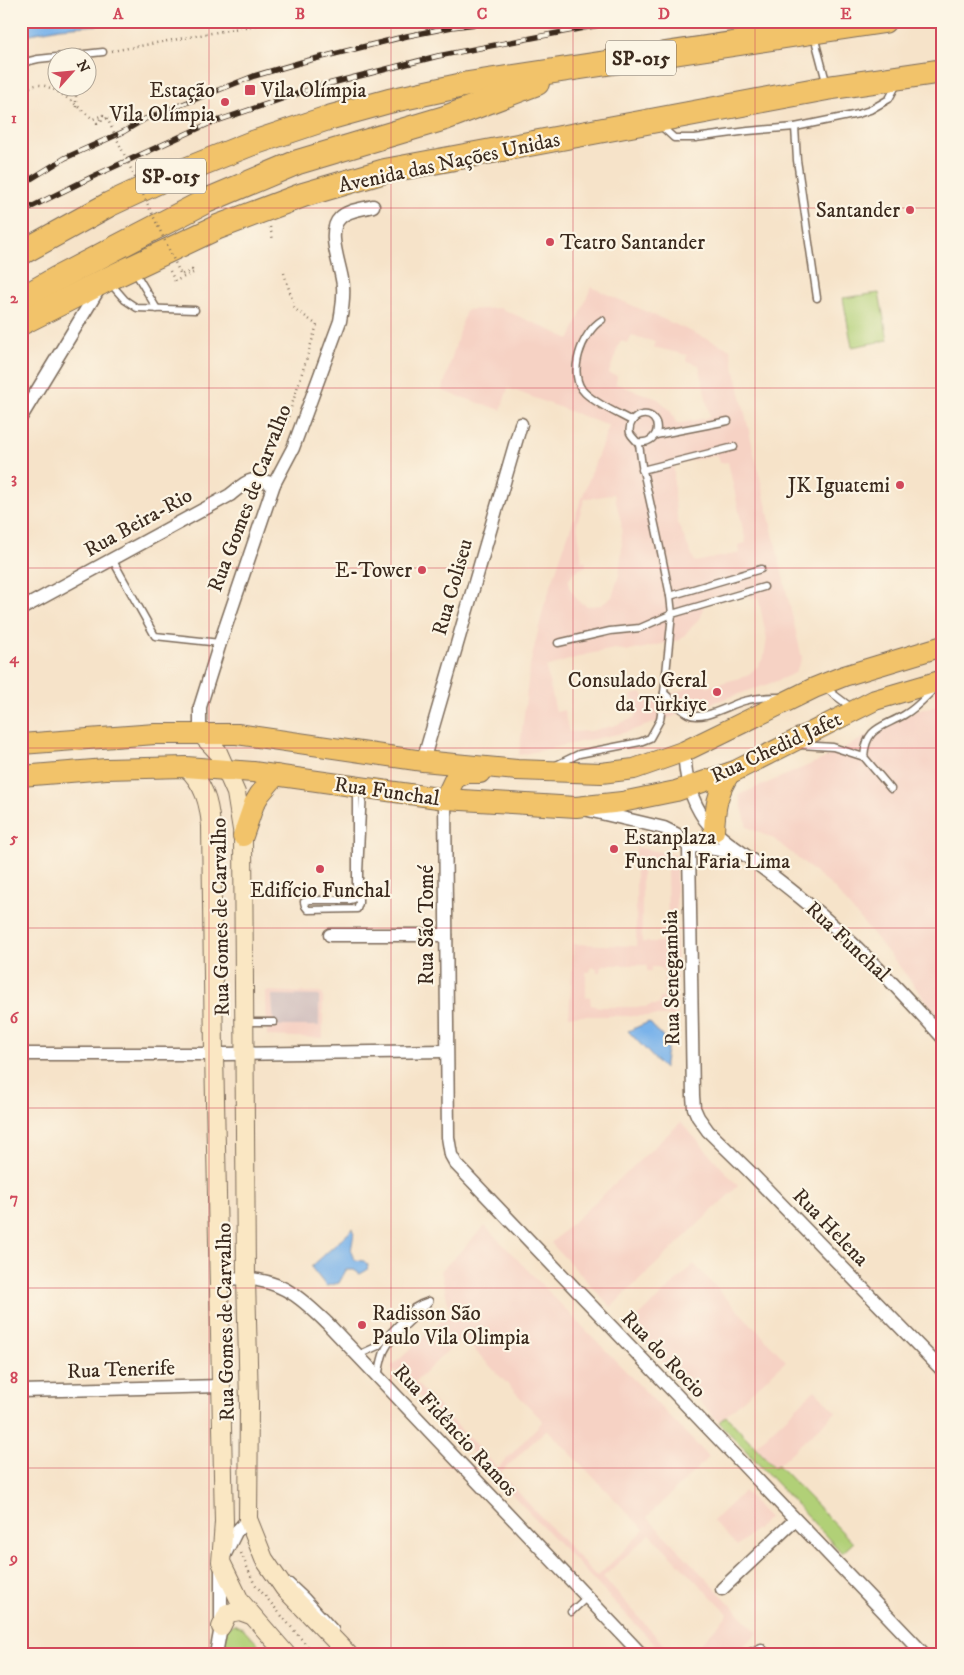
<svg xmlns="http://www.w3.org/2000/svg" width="964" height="1675" font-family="'IM FELL DW Pica',serif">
<rect width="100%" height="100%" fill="#fcf5e5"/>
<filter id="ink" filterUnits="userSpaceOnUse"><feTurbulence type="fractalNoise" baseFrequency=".02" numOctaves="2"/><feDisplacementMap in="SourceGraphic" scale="10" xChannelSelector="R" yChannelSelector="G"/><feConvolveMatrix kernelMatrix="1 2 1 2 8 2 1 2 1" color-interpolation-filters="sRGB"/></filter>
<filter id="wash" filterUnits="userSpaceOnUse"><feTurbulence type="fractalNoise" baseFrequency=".0096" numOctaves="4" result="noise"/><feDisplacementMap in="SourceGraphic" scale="20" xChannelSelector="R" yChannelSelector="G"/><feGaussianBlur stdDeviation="1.12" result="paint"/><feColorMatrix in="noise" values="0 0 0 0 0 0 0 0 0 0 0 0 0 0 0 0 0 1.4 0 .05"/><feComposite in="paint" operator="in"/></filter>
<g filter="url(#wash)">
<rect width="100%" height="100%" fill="#f6e3c9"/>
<g fill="#f6d2c4" fill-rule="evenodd">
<path d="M591,287L730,349L802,658L795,673L774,682L627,732L519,755L530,665L544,606L568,535L609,426L508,388L501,410L442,391L466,310L500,308L570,339ZM632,336L656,342L653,347L687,355L686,361L699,365L710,417L677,424L670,410L658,399L616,384L617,376L609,373L620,341L628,343ZM718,455L720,463L728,462L746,543L738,545L739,553L695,562L678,524L674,497V464ZM614,494L621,522L622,548L619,575L612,597L601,605L588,606L579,602L569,587V579L574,572L586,566L585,561L582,562L577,523L585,498H593ZM748,590L750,598L758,597L767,639L764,656L759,665L747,676L707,687L705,679L699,681L698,678L687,680L688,688L666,696L644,697L642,693L631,695L636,717L616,725L591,731L569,732L564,710L556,712L546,667L588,654L615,649L630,651L680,640L701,617L705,599Z"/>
<polygon points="943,705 943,1023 896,962 833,887 774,839 747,827 739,795 821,760 919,709"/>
<path d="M636,847L676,855L677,1016H569L574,944L636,946ZM642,863H664V868H667L668,936H665V942H642ZM602,965H647V971H651L652,967H659L664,972L663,998H660L659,1005H651L646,1007H601L591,1005L590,997H586V972H590L591,967L597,968V972H601Z"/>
<polygon points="266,991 323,993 323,1038 267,1036"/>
<polygon points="681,1122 738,1186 611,1307 551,1243"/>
<path d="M485,1226L709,1457L647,1517L758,1633L734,1654H692L728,1614L650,1534L603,1577L672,1654H664L391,1367L450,1313L441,1271ZM462,1337L543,1421L498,1468L415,1382ZM547,1429L644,1530L597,1577L500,1473Z"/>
<polygon points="694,1264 786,1361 719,1422 629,1326"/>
<polygon points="815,1390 836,1412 768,1474 748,1453"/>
<polygon points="744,1491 769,1518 737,1546 713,1521"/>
</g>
<polygon fill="#d1bfbe" points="272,995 319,996 319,1026 274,1026"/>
<g fill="#b1d077" stroke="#767d4a">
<polygon points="879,293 888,340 852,347 843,298"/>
<polygon points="726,1416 774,1467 778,1465 853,1543 842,1553 719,1422"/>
<polygon points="234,1624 243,1628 267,1654 222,1654 223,1629"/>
</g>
<g fill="#7ab3ea" stroke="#5a6e84">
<polygon points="21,21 152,21 59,28 21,36"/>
<polygon points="649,1022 668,1043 664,1069 628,1031"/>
<path d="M353,1229C356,1240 346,1251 356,1260L364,1261L368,1265L367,1270L360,1274L354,1270H346L339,1283L326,1286L311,1267Z"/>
</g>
</g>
<g filter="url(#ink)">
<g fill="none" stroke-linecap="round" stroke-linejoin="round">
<g stroke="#7c6b5a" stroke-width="9">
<g id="lane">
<polyline points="814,36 827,85"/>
<polyline points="21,63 38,59 103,52"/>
<polyline points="661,126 674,138 695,138 748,131 795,127 858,114 870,110 889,99 897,84"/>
<polyline points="795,127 797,160 817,298"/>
<polyline points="135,272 157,309"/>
<polyline points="111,284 125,300 137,308 195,310"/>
<path d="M602,320C582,332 566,375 585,393C598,405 617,413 632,421"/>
<polyline points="656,435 728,421"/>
<polyline points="642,470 734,447"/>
<polyline points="112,559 155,636 220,643"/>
<polyline points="670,596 761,569"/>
<polyline points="558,643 610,631 640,628 672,614 764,587"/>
<polyline points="824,687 852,708"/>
<path d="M664,693C671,699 679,709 688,714C702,722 729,705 744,701C755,698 767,697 779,697"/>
<polyline points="801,745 833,747 864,757 891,789"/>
<path d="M864,757C866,727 881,728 904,715C915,709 924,699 933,690"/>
<path d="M554,766L579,754L640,742L650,738L660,720L664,693L672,614L670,596C662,555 653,515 644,475C641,465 641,455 639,445C637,440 632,438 630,433C628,425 634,416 642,415C662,412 663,445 638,442"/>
<polyline points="356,788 356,895 354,899 350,900 309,900 304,902 305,906 308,910 357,909 359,903 359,873 363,790"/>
<polyline points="245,1022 274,1022"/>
<polyline points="358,1355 378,1346 414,1308 421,1304 429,1301"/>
<path d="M378,1376C380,1368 381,1360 384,1352C393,1332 416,1319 429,1301"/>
<polyline points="290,1582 306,1597 335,1629"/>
<polyline points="571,1612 586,1598"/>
<polyline points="746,1654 761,1647 768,1654"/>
</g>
</g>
<g stroke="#7c6b5a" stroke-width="15">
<g id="street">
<polyline points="21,417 100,287"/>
<path d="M21,609L230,495C249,480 250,476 274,484"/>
<path d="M200,733V707L220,643L274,484L293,448L340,321C342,310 344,298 343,286C342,268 325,232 340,218C347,210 363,209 373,206"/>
<path d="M685,751C684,775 691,800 705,820C716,835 730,844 745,855C764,869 784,884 802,899C854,941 899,989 943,1038"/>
<polyline points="423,761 521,424"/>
<polyline points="445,799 448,1137 451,1155 456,1164 924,1654"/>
<polyline points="588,810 664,828 676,834 689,847"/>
<polyline points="689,847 693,1096 694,1108 698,1117 708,1131 749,1171 943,1371"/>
<polyline points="689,847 697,846 738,853"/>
<polyline points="330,935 446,935"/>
<polyline points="21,1054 224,1054 446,1051"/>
<path d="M219,1277C232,1280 245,1277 258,1280C288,1285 306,1303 327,1323L641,1654"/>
<polyline points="21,1391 221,1386"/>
<polyline points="722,1589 795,1520"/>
<polyline points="216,1654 221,1627 221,1562 236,1532 248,1519"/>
</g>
</g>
<g stroke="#7c6b5a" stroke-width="20">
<g id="secondary">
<polyline points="200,733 218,752 236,793 243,836 246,1278 249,1404 248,1519 264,1559 284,1588 348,1654"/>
<path d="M186,767C204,784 209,802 211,826L214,1053L224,1522L221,1562L240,1601L286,1654"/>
<polyline points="221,1627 228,1613 240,1611 251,1615"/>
</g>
</g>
<g stroke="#7c6b5a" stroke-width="22">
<g id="primary">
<polyline points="21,744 155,734 237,734 423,761 517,770 601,773 634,769 685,751 814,688 844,676 943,646"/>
<polyline points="21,776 106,769 186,767 253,772 445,799 576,807 622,802 676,791 735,771 875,700 943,680"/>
<polyline points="445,799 455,778 467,773 480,773"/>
<path d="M714,831C715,809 717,792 730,773"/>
<polyline points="243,836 254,804 260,794 276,775"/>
</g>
</g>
<g stroke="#7c6b5a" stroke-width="26">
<g id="highway">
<polyline points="21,253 110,204 168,177 250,144 328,118 389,101 468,84 884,21"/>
<polyline points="21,299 56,279 206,201 298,162 445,118 537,83"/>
<polyline points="21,323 108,279 218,227 303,195 385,171 827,88 943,71"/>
</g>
</g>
<g stroke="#7c6b5a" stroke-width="2.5" stroke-dasharray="1 4" stroke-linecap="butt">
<polyline points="112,51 278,21"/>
<path d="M21,92C26,90 31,86 36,85C54,83 80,109 93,119L103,115L97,123L107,118"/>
<polyline points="76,107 76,88"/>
<polyline points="270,227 273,240"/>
<polyline points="170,271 175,281 193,273"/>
<polyline points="284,273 295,309 317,325 286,424"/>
<polyline points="241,1553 254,1583 314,1654"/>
</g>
<use href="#lane" stroke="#fff" stroke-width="6"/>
<use href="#street" stroke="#fff" stroke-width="12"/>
<use href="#secondary" stroke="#fae7c3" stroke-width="18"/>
<use href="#primary" stroke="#f2c36a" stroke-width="20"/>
<use href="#highway" stroke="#f2c36a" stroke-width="24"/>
<g stroke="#3b2a1e" stroke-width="5.5">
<g id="rail">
<polyline points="21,185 65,158 123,132 145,119 254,76 302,62 407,36 452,27 500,21"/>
<polyline points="21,212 96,175 208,124 320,86 438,56 620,21"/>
</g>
</g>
<use href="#rail" stroke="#fcf5e5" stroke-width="4" stroke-dasharray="11" stroke-linecap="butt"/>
<polyline stroke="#7c6b5a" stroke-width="2.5" stroke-dasharray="1 4" stroke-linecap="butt" points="107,118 181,275 192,270 193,273"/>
</g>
</g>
<path fill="none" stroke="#d1495b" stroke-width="1" stroke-opacity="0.55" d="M209,21V1654M391,21V1654M573,21V1654M755,21V1654M21,208H943M21,388H943M21,568H943M21,748H943M21,928H943M21,1108H943M21,1288H943M21,1468H943"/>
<g fill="#d1495b" stroke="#fcf5e5" stroke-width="2">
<rect x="244" y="84" width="12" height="12" rx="2.5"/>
<circle cx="225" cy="102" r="5"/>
<circle cx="910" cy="210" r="5"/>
<circle cx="550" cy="242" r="5"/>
<circle cx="900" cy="485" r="5"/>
<circle cx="422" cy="570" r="5"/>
<circle cx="717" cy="692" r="5"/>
<circle cx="614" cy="849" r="5"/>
<circle cx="320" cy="869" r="5"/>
<circle cx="362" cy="1325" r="5"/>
</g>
<g text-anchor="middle" stroke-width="4.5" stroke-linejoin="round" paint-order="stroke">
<g fill="#fcf5e5" stroke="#75675a" stroke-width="1">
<rect x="606" y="40.5" width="70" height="35" rx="4"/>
<rect x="136" y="158.5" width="70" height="35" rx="4"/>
</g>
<g font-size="20" font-weight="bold" fill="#3b2a1e">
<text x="641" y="65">SP-015</text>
<text x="171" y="183">SP-015</text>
</g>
<g font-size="21" fill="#3b2a1e" stroke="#fcf5e5" text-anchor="end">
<text x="215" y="97">Estação<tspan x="215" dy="24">Vila Olímpia</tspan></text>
<text x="261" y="97" text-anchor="start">Vila Olímpia</text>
<text x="900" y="217">Santander</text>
<text x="560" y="249" text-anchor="start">Teatro Santander</text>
<text x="890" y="492">JK Iguatemi</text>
<text x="412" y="577">E-Tower</text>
<text x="707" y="687">Consulado Geral<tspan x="707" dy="24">da Türkiye</tspan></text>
<text x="624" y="844" text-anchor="start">Estanplaza<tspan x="624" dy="24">Funchal Faria Lima</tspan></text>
<text x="320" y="897" text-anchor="middle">Edifício Funchal</text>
<text x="372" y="1320" text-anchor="start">Radisson São<tspan x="372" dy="24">Paulo Vila Olimpia</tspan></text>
</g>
<g font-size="21" fill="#3b2a1e" stroke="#fcf5e5">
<text transform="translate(449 162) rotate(-12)" y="7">Avenida das Nações Unidas</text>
<text transform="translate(249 498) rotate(-69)" y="7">Rua Gomes de Carvalho</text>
<text transform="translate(138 522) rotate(-29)" y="7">Rua Beira-Rio</text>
<text transform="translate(452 587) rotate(-74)" y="7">Rua Coliseu</text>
<text transform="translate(776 747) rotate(-25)" y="7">Rua Chedid Jafet</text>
<text transform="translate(387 791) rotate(8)" y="7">Rua Funchal</text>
<text transform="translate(220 917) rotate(-91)" y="7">Rua Gomes de Carvalho</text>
<text transform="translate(426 925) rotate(-90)" y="7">Rua São Tomé</text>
<text transform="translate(848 941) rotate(43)" y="7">Rua Funchal</text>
<text transform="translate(671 978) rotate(-91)" y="7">Rua Senegambia</text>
<text transform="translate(831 1227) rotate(46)" y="7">Rua Helena</text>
<text transform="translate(225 1322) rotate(-91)" y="7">Rua Gomes de Carvalho</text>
<text transform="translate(664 1354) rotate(46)" y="7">Rua do Rocio</text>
<text transform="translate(121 1369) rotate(-2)" y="7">Rua Tenerife</text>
<text transform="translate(456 1430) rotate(47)" y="7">Rua Fidêncio Ramos</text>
</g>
</g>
<rect width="964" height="1675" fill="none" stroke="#fcf5e5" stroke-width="55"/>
<g transform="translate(72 72) rotate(63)"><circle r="24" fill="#fcf5e5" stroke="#afa495"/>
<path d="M0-4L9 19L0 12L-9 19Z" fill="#d1495b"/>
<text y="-8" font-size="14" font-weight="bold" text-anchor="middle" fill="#3b2a1e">N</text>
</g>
<rect x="28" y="28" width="908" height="1620" fill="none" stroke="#d1495b" stroke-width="2"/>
<g font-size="16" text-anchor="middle" font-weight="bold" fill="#d1495b">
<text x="118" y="19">A</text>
<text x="300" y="19">B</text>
<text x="482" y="19">C</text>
<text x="664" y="19">D</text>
<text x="846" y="19">E</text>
<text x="14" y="123">1</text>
<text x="14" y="303">2</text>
<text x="14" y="483">3</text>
<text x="14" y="663">4</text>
<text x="14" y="843">5</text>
<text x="14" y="1023">6</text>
<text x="14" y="1203">7</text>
<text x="14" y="1383">8</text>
<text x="14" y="1563">9</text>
</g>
</svg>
